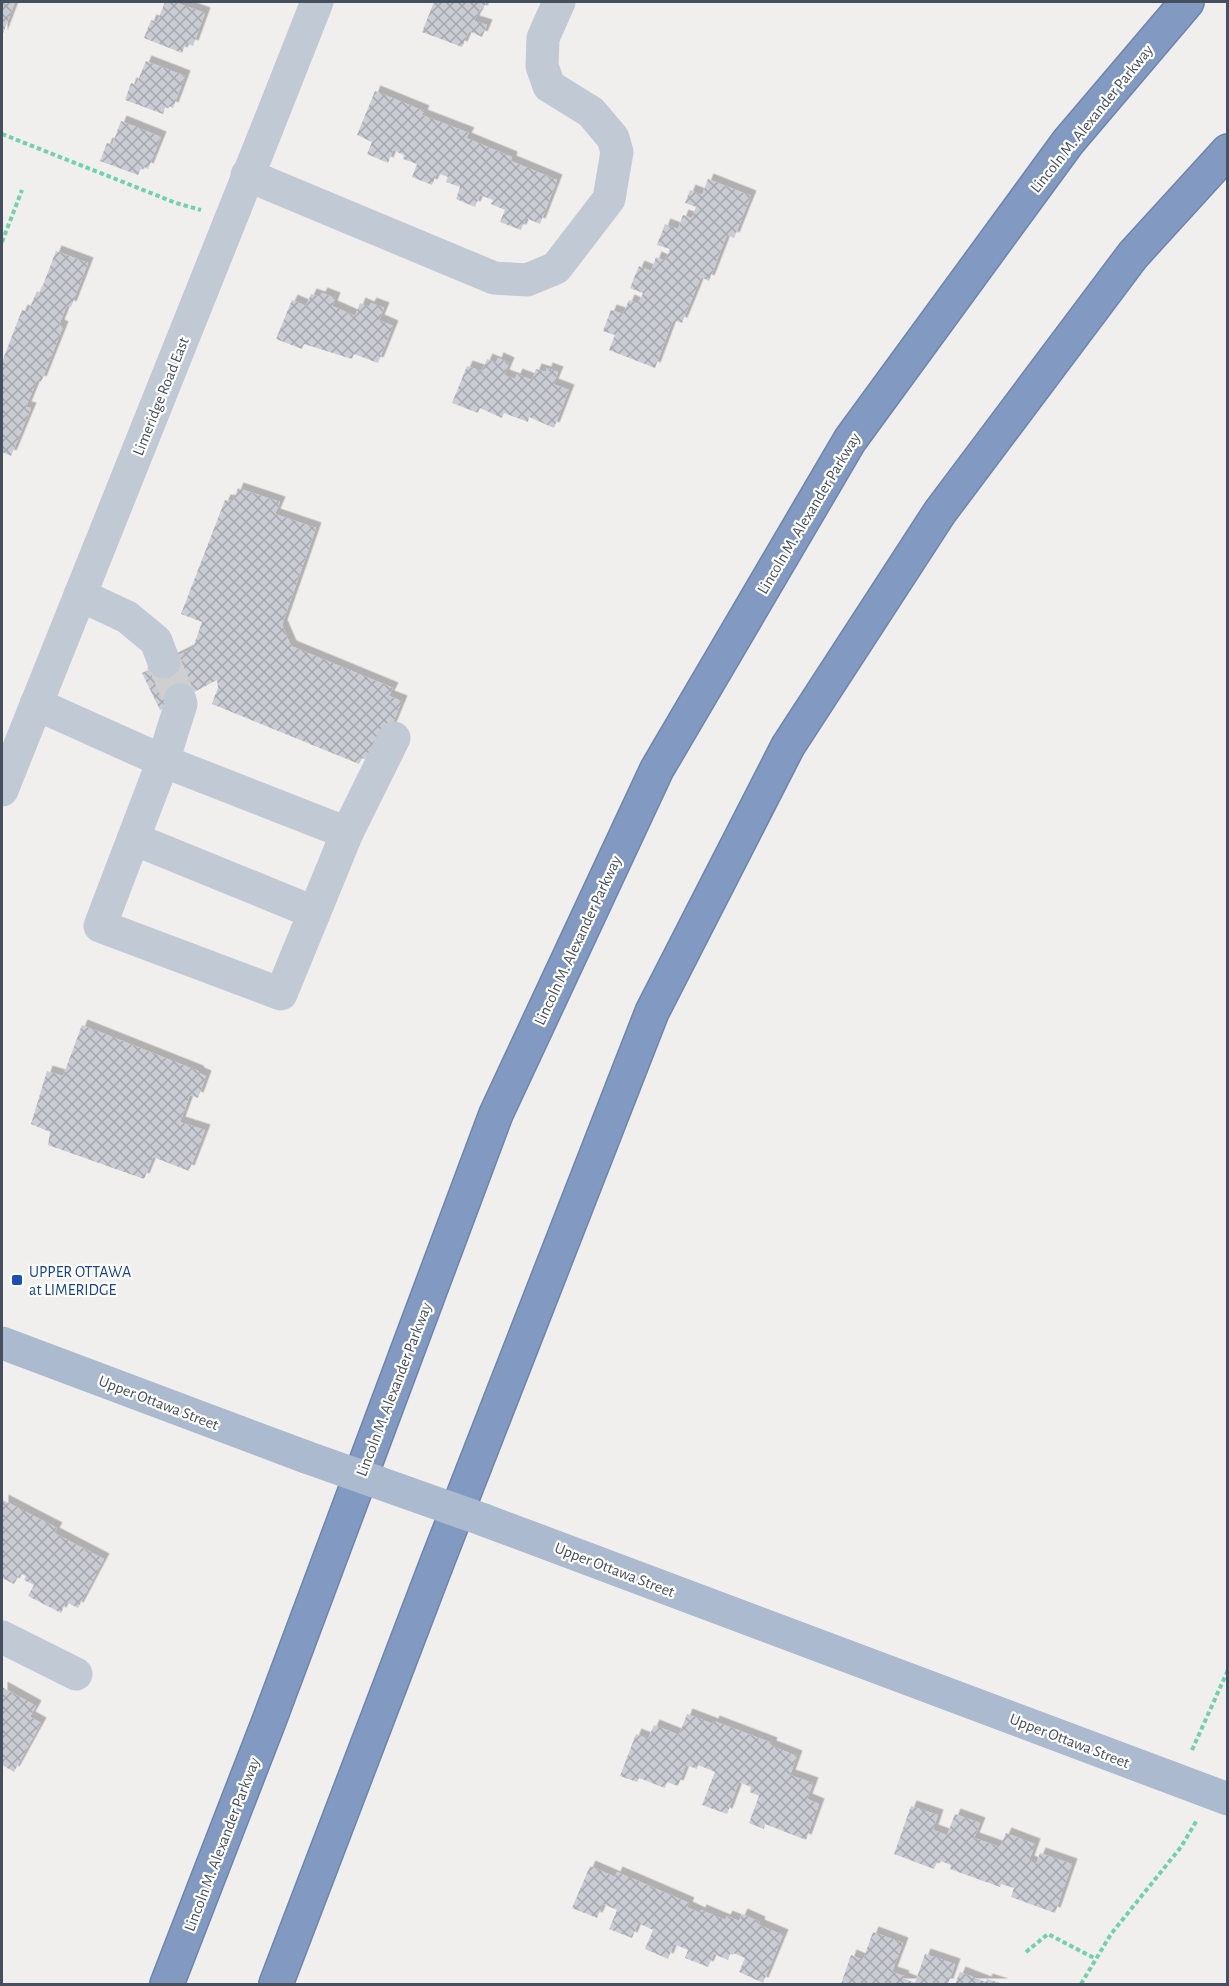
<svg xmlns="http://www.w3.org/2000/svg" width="1229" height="1986" font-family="'Alegreya Sans',sans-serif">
<defs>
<pattern id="building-cross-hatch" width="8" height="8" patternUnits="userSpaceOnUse" patternTransform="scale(1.5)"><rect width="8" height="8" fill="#caccd4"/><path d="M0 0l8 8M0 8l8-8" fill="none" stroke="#a6a8af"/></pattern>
<filter id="shadow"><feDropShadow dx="5.5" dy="-5.5" stdDeviation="0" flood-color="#0004"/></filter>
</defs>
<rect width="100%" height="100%" fill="#f1eeee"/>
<g fill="url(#building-cross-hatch)" filter="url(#shadow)">
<polygon points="2,2 15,2 2,36"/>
<polygon points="165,2 174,2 205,13 193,46 186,43 182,53 144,38 151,20 157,22"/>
<polygon points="434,2 486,2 482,11 479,10 474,21 487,25 482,37 469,31 462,47 422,32"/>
<polygon points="146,61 185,76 173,108 166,105 163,114 125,100 131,83 136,85"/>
<polygon points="375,91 424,111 422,115 469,133 466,138 512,157 511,161 557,180 540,224 526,218 521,230 500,222 505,210 491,204 493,200 480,195 475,207 456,199 460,187 446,182 448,177 437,173 432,185 412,177 417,164 403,159 404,155 393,150 388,163 367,154 372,142 357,135"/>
<polygon points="121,121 161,137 148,169 142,166 138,175 100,161 107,143 112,145"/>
<polygon points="708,179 751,196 734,238 727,235 709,281 701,277 682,323 673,320 655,368 609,350 615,335 603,331 611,310 623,314 629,300 638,304 643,293 630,288 639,266 651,271 656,257 665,261 670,249 657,245 665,224 678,229 683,215 692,218 696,207 685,203 690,190 702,195"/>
<polygon points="56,251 88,263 71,307 67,305 59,325 63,327 41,382 37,380 26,407 31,408 11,456 2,452 2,362 22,310 28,312 37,291 40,293"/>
<polygon points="322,293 335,298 332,306 355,316 360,303 369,307 371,303 384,308 379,320 393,326 378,363 354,354 352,359 304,344 302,349 276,339 292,300 306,306 311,294 320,297"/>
<polygon points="498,358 509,363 504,375 515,379 517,374 532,380 536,369 546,372 547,368 558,372 553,384 569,390 554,428 529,417 528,422 504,413 502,418 480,408 478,413 452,403 467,366 482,371 487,359 496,363"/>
<polygon points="238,488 280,502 275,514 316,528 282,625 291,646 393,688 389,696 402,701 376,764 362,758 359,764 212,704 218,687 217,680 160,710 142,673 193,648 202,622 181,614 225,500 233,501"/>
<polygon points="82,1025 198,1071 199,1073 206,1076 198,1098 190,1095 180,1122 205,1130 189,1171 153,1157 144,1179 48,1145 50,1132 31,1124 47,1071 63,1076"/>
<polygon points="3,1500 57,1528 54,1533 104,1559 78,1608 66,1602 61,1613 28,1596 34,1585 24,1580 26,1576 20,1573 14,1584 2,1578"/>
<polygon points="2,1687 36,1706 30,1717 41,1723 14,1772 2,1765"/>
<polygon points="687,1714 713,1724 714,1721 772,1743 771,1746 797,1756 790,1775 813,1783 807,1799 819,1804 806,1840 765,1824 764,1829 749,1823 759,1796 750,1792 751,1787 739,1782 727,1814 702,1805 715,1772 698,1765 697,1769 686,1765 678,1786 667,1782 665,1788 639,1778 637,1782 620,1776 636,1734 648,1739 654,1725 679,1735"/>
<polygon points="911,1806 938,1815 933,1830 947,1835 955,1814 980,1823 974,1838 1000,1847 1006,1833 1035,1844 1029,1861 1036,1864 1040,1853 1072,1864 1055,1913 1011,1897 1014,1888 1001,1884 1000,1887 950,1869 951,1865 938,1860 934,1869 894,1854"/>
<polygon points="590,1866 615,1877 617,1872 689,1903 687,1907 700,1913 701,1910 725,1920 727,1916 739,1921 742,1914 760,1922 759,1925 783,1935 763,1983 739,1972 745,1958 731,1952 728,1960 714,1954 708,1967 685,1958 688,1950 674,1944 668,1959 645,1949 653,1930 638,1923 632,1938 609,1929 617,1910 603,1904 597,1918 572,1908"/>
<polygon points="873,1932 903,1943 892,1972 904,1976 903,1978 915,1983 925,1954 955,1964 948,1984 841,1984 851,1955 863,1960"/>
<polygon points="960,1972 986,1982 987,1979 1003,1984 955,1984"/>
</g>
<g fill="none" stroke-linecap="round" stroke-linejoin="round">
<polyline stroke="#cfced1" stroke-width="33" stroke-dasharray="33 16" stroke-linecap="butt" points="164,662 180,700"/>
<g stroke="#6d85ad" stroke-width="36">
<g id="highway">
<polyline points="167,1984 269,1721 496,1114 657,769 850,440 1068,142 1187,2"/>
<polyline points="276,1984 438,1560 652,1012 788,746 940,512 1133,255 1228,151"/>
</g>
</g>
<g stroke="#6fd2ab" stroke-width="4" stroke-dasharray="4.5 3" stroke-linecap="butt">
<polyline points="2,134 176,203 201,210"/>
<polyline points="2,242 22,190"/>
<polyline points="1192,1750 1228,1670"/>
<polyline points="1026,1952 1048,1934 1096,1959"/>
<polyline points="1081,1984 1111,1934 1181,1847 1197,1820"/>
</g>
<g stroke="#c1c9d4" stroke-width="33">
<polyline points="247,175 494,278 527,280 556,268 609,199 617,152 613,138 591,112 549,86 542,66 543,38 559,2"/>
<polyline points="80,595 127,617 156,641 164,662"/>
<polyline points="180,700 181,704 163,761 347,833"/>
<polyline points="36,704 163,761 100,926 281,994 347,833 394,738"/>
<polyline points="2,790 264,136 317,2"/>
<polyline points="134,839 313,912"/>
<polyline points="2,1637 76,1674"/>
</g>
<g stroke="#acbacf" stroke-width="33">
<polyline points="2,1343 306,1457"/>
<polyline points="484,1520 1228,1799"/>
</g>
<use href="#highway" stroke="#829ac1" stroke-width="33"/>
<polyline stroke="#acbacf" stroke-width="33" points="306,1457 484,1520"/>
</g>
<rect fill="#1a4fb4" stroke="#fff" stroke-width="2" x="11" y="1274" width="12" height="12" rx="3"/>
<g text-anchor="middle" stroke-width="4.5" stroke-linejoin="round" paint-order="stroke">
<g font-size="16" fill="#454f5d" stroke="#fff">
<text transform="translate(1091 118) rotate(-51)" y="6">Lincoln M. Alexander Parkway</text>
<text transform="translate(160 396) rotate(-68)" y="6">Limeridge Road East</text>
<text transform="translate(808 513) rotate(-59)" y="6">Lincoln M. Alexander Parkway</text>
<text transform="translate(577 940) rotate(-65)" y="6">Lincoln M. Alexander Parkway</text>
<text transform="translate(393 1389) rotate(-69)" y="6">Lincoln M. Alexander Parkway</text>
<text transform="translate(159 1402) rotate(21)" y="6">Upper Ottawa Street</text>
<text transform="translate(615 1569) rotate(21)" y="6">Upper Ottawa Street</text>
<text transform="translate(1070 1740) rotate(21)" y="6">Upper Ottawa Street</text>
<text transform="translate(221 1844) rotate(-69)" y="6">Lincoln M. Alexander Parkway</text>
</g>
<g font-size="16" fill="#164399" stroke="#fff" text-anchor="start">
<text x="29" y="1277">UPPER OTTAWA<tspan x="29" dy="18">at LIMERIDGE</tspan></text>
</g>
</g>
<rect width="1229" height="1986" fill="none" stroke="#454f5d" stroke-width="6"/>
</svg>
